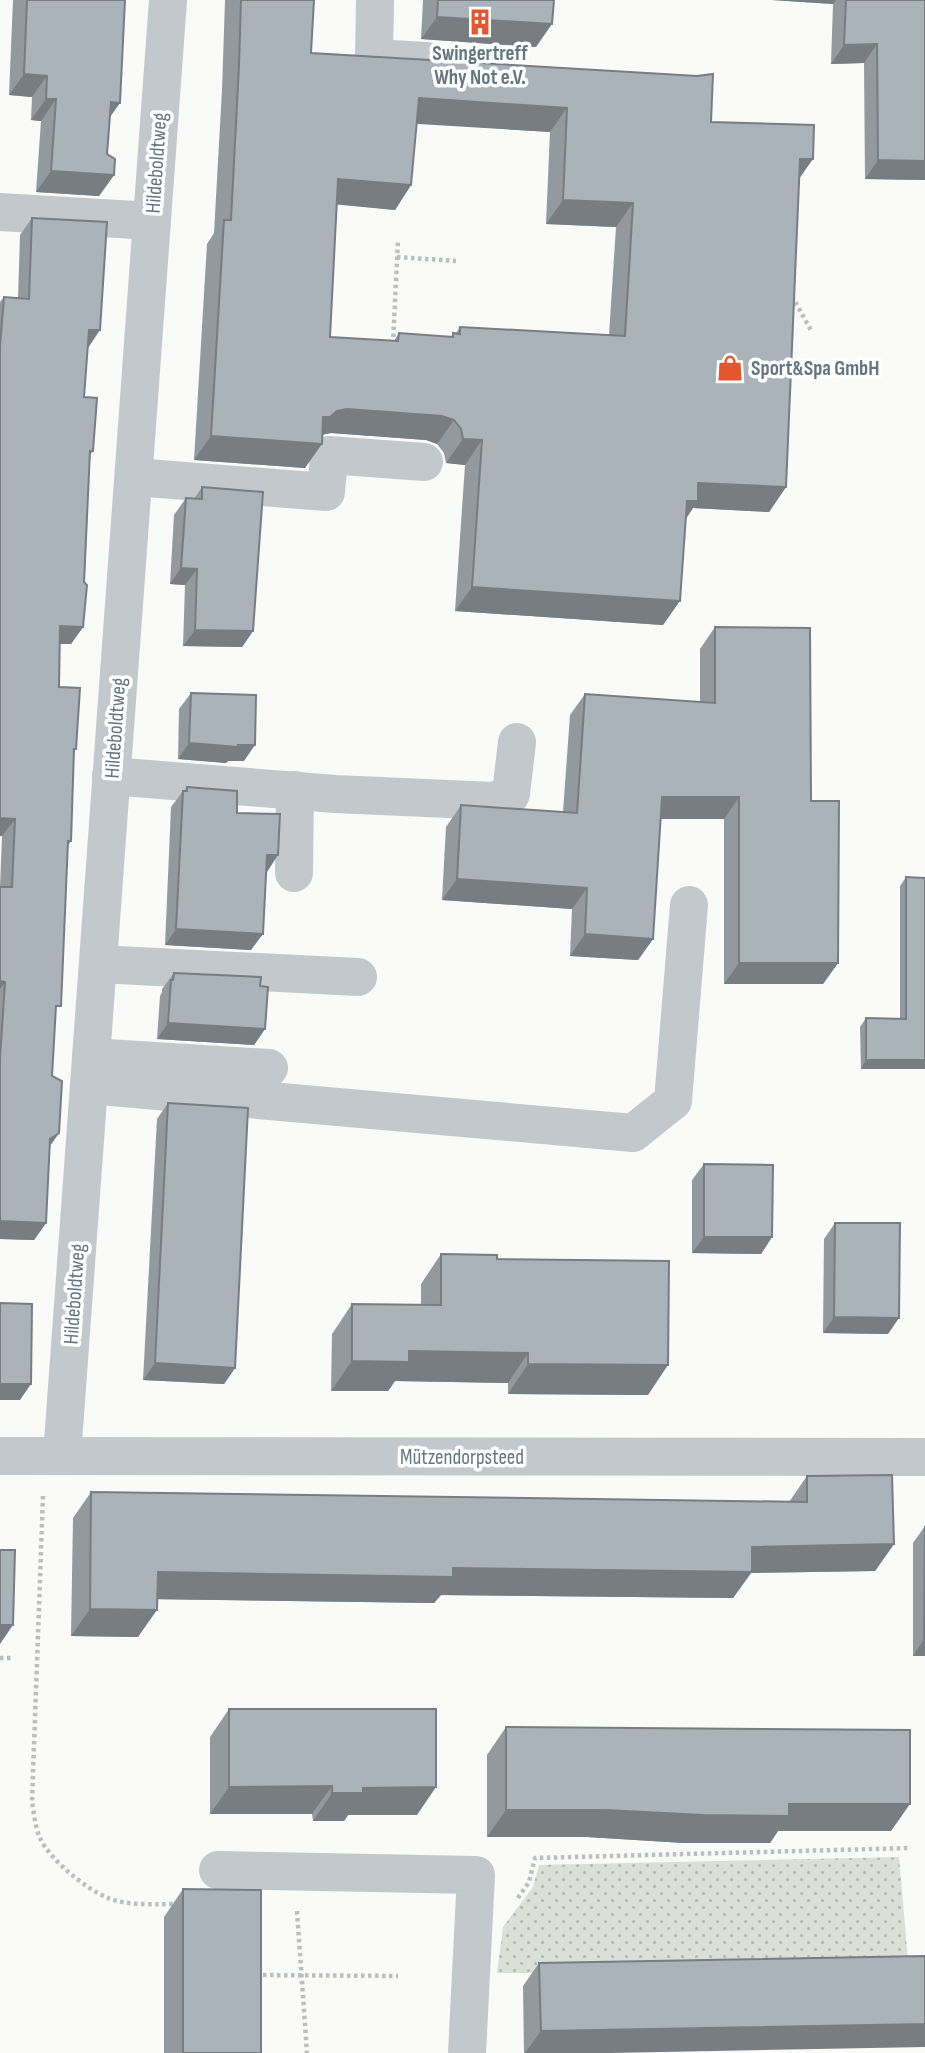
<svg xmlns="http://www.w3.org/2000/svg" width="925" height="2053" font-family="'Sofia Sans Condensed',sans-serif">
<defs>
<pattern id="grass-dots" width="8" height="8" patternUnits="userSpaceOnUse" patternTransform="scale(1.75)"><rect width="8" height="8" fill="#dadfd7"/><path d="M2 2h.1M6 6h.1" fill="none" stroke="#b4b9b4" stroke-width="1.8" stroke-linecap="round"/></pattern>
</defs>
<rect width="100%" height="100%" fill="#fafaf8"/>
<polygon fill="url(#grass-dots)" points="899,1857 909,1972 497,1973 503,1927 533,1887 539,1865"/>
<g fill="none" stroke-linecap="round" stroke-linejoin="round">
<g stroke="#bbbfc2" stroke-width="4.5" stroke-dasharray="3.5 3.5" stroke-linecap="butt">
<polyline points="397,257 456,261"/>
<polyline points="792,296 812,332"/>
<polyline points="393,344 398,240"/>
<path d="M43,1496L32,1801C34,1813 35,1827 40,1838C50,1860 86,1889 108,1898C126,1906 159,1904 178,1904"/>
<polyline points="0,1658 12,1658"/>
<polyline points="518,1898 529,1882 535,1858 911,1848"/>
<polyline points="297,1911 307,2053"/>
<polyline points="256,1975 398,1976"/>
</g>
<g stroke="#c3c8cc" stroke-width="38">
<polyline points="375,0 374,58 426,61"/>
<polyline points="0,212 152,221"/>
<polyline points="134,477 326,492 329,455 424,462"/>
<polyline points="111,776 335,794 494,801 511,794 517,742"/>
<polyline points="294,873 295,790"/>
<polyline points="98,964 358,977"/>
<polyline points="91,1057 269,1068"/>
<polyline points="89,1085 633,1133 673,1101 689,905"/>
<polyline points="0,1456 925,1457"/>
<polyline points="62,1456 168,0"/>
<polyline points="218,1870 476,1875 467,2053"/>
</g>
</g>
<g fill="#929a9f" fill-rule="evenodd">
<polygon points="13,0 125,0 110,117 107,154 114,175 99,196 36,192 41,121 31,120 32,97 9,95"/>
<path d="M225,0H314L311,53L711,122L799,179L786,487L769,512L693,508L686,519L663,625L455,611L465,465L446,463L444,453L437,444L426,440L331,433L322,435L305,468L194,460L207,244L214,233L222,90ZM417,123L550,132L546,224L616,227L609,335L460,327L456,333H453L451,337L399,333L394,341L330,337L337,204L395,210L411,185Z"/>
<polygon points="423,0 554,0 536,47 421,39"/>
<polygon points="772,0 925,0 925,180 865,179 864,63 831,64 833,4"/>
<polygon points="32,218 88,348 84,397 93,451 90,455 83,627 71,644 60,644 59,687 73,753 71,841 68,846 55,1014 52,1076 59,1133 49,1147 46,1223 34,1240 0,1239 0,887 2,836 0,836 0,302 4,297 18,298 20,235"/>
<polygon points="202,487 253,631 242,647 183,646 185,585 170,584 174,515 186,498 194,499"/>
<polygon points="715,627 811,801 838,963 823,984 724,984 724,819 660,819 653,939 638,960 570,956 572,909 442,900 446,827 461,805 563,812 570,715 585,694 700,702 700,649"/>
<polygon points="191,693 244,761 228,761 226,763 178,759 179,709"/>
<polygon points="187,787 237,813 278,855 266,872 251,950 165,945 171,807 183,791 184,791"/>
<polygon points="906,877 925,1069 861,1069 860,1027 866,1018 900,1019 900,886"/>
<polygon points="174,973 260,986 265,1029 254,1045 157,1039 160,996 162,992 162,989"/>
<polygon points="168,1103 235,1368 224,1384 143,1380 157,1119"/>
<polygon points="704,1164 772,1237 761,1254 692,1253 692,1180"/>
<polygon points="835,1223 888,1334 823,1333 824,1239"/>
<polygon points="441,1254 497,1259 648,1395 508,1394 508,1383 395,1381 388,1391 331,1391 332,1334 352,1304 421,1305 421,1284"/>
<polygon points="807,1476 894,1544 875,1571 751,1573 733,1598 441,1595 434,1603 157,1599 138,1637 71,1636 73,1518 91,1492 789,1502"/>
<polygon points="925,1526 925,1656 913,1656 913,1543"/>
<polygon points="229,1709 417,1815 348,1815 344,1821 313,1821 312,1814 210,1814 210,1737"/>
<polygon points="506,1727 891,1831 778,1831 770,1843 684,1843 587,1837 487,1837 487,1755"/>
<polygon points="183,1889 261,2053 164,2053 164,1917"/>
<polygon points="539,1963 610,2053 524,2053 523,1986"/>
</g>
<g fill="#777d82">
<polygon points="772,0 836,0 833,4"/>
<polygon points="437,17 552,24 536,47 421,39"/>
<polygon points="877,44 864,63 831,64 844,45"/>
<polygon points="24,74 47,76 32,97 9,95"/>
<polygon points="419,98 567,108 550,132 402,123"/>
<polygon points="46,99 56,99 41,121 31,120"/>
<polygon points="111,102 120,103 105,124"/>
<polygon points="800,159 813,159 796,183"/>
<polygon points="878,160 925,161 925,180 865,179"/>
<polygon points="51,171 114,175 99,196 36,192"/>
<polygon points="338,179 411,185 395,210 321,203"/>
<polygon points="563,200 633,203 616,227 546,224"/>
<polygon points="89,330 100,330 88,348 77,347"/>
<polygon points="347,409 442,416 454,420 437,444 426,440 331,433 320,435 323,417 337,411"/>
<polygon points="211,436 322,444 305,468 194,460"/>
<polygon points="463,439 482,440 465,465 446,463"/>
<polygon points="698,483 786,487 769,512 693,508 681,525 670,525"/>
<polygon points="181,568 197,569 185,585 170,584"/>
<polygon points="472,587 680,601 663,625 455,611"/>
<polygon points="60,626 83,627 71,644 48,644"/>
<polygon points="195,630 253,631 242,647 183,646"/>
<polygon points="189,743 238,745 255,745 244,761 228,761 226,763 178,759"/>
<polygon points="662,797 739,797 724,819 647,819"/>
<polygon points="0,818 15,819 2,836 0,836"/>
<polygon points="267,855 278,855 267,872 255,871"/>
<polygon points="457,879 587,888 572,909 442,900"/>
<polygon points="176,929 263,934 251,950 165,945"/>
<polygon points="585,934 653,939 638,960 570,956"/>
<polygon points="739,963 838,963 823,984 724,984"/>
<polygon points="0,981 5,982 0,989"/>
<polygon points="168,1023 265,1029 254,1045 157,1039"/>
<polygon points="866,1060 925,1060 925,1069 861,1069"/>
<polygon points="59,1133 47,1150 50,1139"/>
<polygon points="0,1221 46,1223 34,1240 0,1239"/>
<polygon points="704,1237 772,1237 761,1254 692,1253"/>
<polygon points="834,1317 899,1318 888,1334 823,1333"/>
<polygon points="409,1351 528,1353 508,1383 395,1381 388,1391 331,1391 352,1361"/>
<polygon points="155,1363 235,1368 224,1384 143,1380"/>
<polygon points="528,1364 668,1365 648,1395 508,1394"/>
<polygon points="0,1384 31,1384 20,1400 0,1400"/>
<polygon points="894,1544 875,1571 751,1573 733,1598 441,1595 434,1603 139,1599 158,1572 453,1568 752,1547"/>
<polygon points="90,1609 157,1610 138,1637 71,1636"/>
<polygon points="0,1625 13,1625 0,1644"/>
<polygon points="924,1639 925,1639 925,1656 913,1656"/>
<polygon points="332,1786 312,1814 210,1814 229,1787"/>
<polygon points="436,1787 417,1815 348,1815 344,1821 313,1821 332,1793 363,1788"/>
<polygon points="789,1804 910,1804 891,1831 778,1831 770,1843 684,1843 587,1837 487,1837 506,1810"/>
<polygon points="925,2024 925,2047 610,2053 525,2053 541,2031"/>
</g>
<g fill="#aab3b9" stroke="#777d82" stroke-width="2" fill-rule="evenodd">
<polygon points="27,0 125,0 120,103 111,102 107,154 115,159 114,175 51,171 56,99 46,99 47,76 24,74"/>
<path d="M241,0H314L311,53L697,76L713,74L711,122L814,125L813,159H800L786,487L698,483V501H687L680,601L472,587L482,440L463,439L461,429L454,420L442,416L347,409L337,411L330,417H323L322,444L211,436L224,220H231L239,65ZM419,98L567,108L563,200L633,203L625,336L460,327V334L453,333V337L399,333L398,341L330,337L338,179L411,185Z"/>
<polygon points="438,0 554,0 552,24 437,17"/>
<polygon points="846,0 925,0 925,161 878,160 877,44 844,45"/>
<polygon points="32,218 107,222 100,330 89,330 84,397 97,398 93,451 90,451 84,582 87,585 83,627 60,626 59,687 80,688 76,749 74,749 71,841 68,841 61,1006 56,1006 52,1076 62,1081 59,1133 50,1139 46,1223 0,1221 0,1058 5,982 0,981 0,887 12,887 15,819 0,818 0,346 4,297 29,299"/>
<polygon points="202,487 263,492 253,631 195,630 197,569 181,568 186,498 202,499"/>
<polygon points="715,627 810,628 811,801 839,801 838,963 739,963 739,797 662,797 653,939 585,934 587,888 457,879 461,805 577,813 585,694 715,703"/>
<polygon points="191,693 256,695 255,745 238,745 238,747 189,743"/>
<polygon points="187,787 237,791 237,813 280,814 278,855 267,855 263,934 176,929 183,791 187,791"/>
<polygon points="906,877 925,878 925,1060 866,1060 866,1018 906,1019"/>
<polygon points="174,973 261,977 260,986 268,987 265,1029 168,1023 171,980 173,980"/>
<polygon points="168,1103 248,1108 235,1368 155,1363"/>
<polygon points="704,1164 773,1165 772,1237 704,1237"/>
<polygon points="835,1223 900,1223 899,1318 834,1317"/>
<polygon points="441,1254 497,1255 497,1259 669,1261 668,1365 528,1364 528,1353 409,1351 409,1362 352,1361 352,1304 441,1305"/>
<polygon points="0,1303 32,1304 31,1384 0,1384"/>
<polygon points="892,1475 894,1544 752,1547 752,1572 453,1568 453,1577 158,1572 157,1610 90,1609 91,1492 807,1502 807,1476"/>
<polygon points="925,1526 925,1639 924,1639"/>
<polygon points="0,1550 15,1550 13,1625 0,1625"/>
<polygon points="229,1709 436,1709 436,1787 363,1788 363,1793 332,1793 332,1786 229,1787"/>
<polygon points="506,1727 910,1730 910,1804 789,1804 789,1816 703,1815 606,1810 506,1810"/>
<polygon points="183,1889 261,1890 261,2053 183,2053"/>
<polygon points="925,1956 925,2024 541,2031 539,1963"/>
</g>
<defs>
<g id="building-bare" transform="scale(2.1)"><path d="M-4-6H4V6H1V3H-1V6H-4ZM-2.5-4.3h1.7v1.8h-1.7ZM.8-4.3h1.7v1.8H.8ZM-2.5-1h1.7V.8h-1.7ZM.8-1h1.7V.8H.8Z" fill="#e4572e" stroke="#fff" stroke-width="2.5" paint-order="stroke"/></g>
<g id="shop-bare" transform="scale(2.1)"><path d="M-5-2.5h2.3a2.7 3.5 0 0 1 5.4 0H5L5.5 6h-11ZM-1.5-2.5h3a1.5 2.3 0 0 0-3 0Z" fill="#e4572e" stroke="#fff" stroke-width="2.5" paint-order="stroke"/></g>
</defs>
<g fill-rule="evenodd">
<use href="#building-bare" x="480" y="22"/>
<use href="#shop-bare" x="730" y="368"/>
</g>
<g text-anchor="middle" stroke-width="7" stroke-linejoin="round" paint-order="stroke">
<g font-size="21" font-weight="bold" fill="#657683" stroke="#fff">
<text x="480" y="60">Swingertreff<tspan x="480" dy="24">Why Not e.V.</tspan></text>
<text x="751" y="375" text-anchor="start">Sport&amp;Spa GmbH</text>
</g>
<g font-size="21" fill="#657683" stroke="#fff">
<text transform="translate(156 163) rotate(-86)" y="7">Hildeboldtweg</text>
<text transform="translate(115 728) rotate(-86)" y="7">Hildeboldtweg</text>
<text transform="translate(74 1294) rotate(-86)" y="7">Hildeboldtweg</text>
<text x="462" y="1464">Mützendorpsteed</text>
</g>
</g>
</svg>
